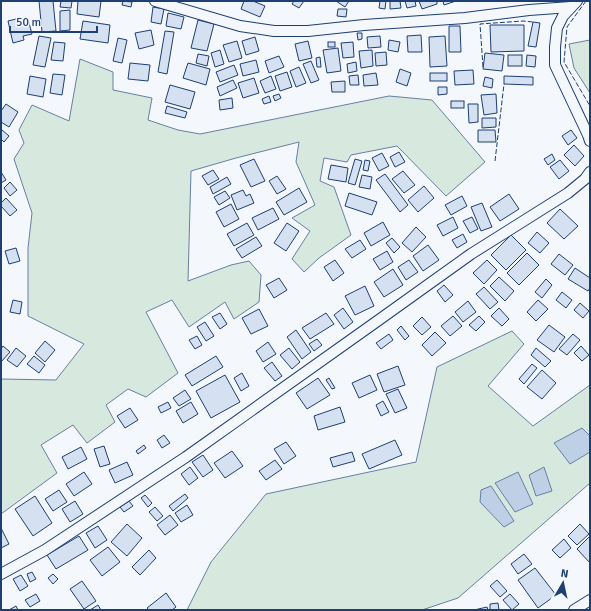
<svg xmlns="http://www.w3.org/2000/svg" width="591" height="611" font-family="Signika,sans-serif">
<rect width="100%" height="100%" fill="#f4f7fb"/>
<g fill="#d7e8df" stroke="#687fa3">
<polygon points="590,40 590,93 574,68 569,44"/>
<polygon points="80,59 113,72 113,90 152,98 148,120 178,130 200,134 389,96 432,100 485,162 446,196 397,146 351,155 347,162 324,158 320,181 334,187 351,235 319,258 304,272 292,259 310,231 292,218 315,205 296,162 299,142 236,158 191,171 188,281 231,265 249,261 261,275 259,302 234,319 225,302 189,327 172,300 146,312 178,373 146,397 128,389 106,405 115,422 87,443 73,425 41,445 57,473 1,514 1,379 56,380 84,344 28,316 28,248 32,213 14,159 24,143 19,130 32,105 69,121"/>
<polygon points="512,331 524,344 488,386 533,426 590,385 590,483 458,598 422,610 187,610 211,562 266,494 416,462 437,367"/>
</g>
<g fill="#bed0e5" stroke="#687fa3">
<polygon points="582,428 590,436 590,452 570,464 554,443"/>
<polygon points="544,467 552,491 536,496 529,475"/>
<polygon points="518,472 533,504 515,512 495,483"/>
<polygon points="491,486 514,521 504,527 480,502 481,490"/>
</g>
<g fill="#d5e0f0" stroke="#1d3f73">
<polygon points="39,1 53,1 56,31 42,32"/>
<polygon points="61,1 72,1 71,8 60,7"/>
<polygon points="78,1 101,1 99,17 77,14"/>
<polygon points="123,1 132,2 131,7 122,5"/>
<polygon points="244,1 253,1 265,6 260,17 241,9"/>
<polygon points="294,1 304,1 299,8 292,4"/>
<polygon points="336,1 349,1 345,7"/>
<polygon points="380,1 386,1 385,9 379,8"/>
<polygon points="390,1 400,1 401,8 390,9"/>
<polygon points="405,1 415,1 416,6 407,8"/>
<polygon points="419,1 437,1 437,4 422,9"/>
<polygon points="443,1 456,1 444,5"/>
<polygon points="153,7 164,9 161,24 151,22"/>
<polygon points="338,9 347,9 346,17 337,16"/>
<polygon points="70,10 70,30 60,31 60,11"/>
<polygon points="168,13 184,17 181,29 166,26"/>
<polygon points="20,18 20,21 28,19 32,34 23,36 24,40 13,43 8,21"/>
<polygon points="198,20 214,24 207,51 191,48"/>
<polygon points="83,21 110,25 108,43 80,39"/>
<polygon points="533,22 540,23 536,47 528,46"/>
<polygon points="490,25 524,25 524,51 491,52"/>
<polygon points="449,26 460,26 461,52 449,52"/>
<polygon points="151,30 154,45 139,49 135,33"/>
<polygon points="165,31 174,32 167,74 158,72"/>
<polygon points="357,33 362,33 362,39 358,40"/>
<polygon points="421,35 422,52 408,52 407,36"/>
<polygon points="39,36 51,38 45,67 33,65"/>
<polygon points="380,36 381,47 368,48 367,37"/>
<polygon points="445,36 447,66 430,67 429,37"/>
<polygon points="255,37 259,51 246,55 242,41"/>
<polygon points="118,38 127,40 122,63 113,61"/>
<polygon points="389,40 400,42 398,52 388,50"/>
<polygon points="237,41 242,58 229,62 223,45"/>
<polygon points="308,41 312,58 299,61 295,44"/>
<polygon points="54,42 65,43 63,61 51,60"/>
<rect x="328" y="42" width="7" height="5"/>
<polygon points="353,42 354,57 343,58 341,43"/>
<polygon points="338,48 341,71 327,73 323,50"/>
<polygon points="220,50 224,64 215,67 211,53"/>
<polygon points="372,50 373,66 361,68 359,51"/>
<polygon points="386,52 387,65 376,66 375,53"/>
<polygon points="485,53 504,55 502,71 483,69"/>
<polygon points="198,54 209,56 207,66 196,63"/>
<rect x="508" y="55" width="14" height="11"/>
<polygon points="527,55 536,56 535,67 526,66"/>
<polygon points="279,56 284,67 269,73 265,61"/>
<polygon points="320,57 321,67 317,67 316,58"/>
<polygon points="256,60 259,72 243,76 240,64"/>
<polygon points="311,61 319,80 311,83 303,64"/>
<polygon points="356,62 357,71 348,73 347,64"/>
<polygon points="130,63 150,65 148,81 128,79"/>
<polygon points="188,63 210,69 206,85 183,78"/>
<polygon points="234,65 238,75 220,82 216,72"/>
<polygon points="299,67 306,83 296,87 290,71"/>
<polygon points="400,69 411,73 407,86 396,82"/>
<polygon points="473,70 474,84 455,85 454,71"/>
<polygon points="287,72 292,87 280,91 275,76"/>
<polygon points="376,73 378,85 364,86 363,75"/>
<rect x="430" y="73" width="17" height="8"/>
<polygon points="53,74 65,75 62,95 50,93"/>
<polygon points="358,75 359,85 350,85 349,76"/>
<polygon points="30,76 46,79 43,97 27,94"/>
<polygon points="271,76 276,89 265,93 260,81"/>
<polygon points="504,76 533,77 533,85 504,84"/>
<polygon points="485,77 493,79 492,88 483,86"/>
<polygon points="254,78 259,93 243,98 238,83"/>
<polygon points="233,80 237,88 220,96 217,87"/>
<polygon points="345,81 345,92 332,92 331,82"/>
<polygon points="170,85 195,92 190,109 165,102"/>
<polygon points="438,87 447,87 447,94 438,95"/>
<polygon points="279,94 281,98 275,101 273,96"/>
<polygon points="496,94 497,113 484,115 481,95"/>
<polygon points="269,96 271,102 264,104 262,99"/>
<polygon points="232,98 233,108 220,110 219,100"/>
<rect x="451" y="101" width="13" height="7"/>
<polygon points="6,104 18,112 9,127 1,122 1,111"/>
<polygon points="468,104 478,104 478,122 469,123"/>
<polygon points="167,106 187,112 185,118 165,113"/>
<polygon points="482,118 496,118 496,127 482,128"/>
<polygon points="2,130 9,136 4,142 1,139 1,132"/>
<polygon points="478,130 495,130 496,142 478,142"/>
<polygon points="571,130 577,138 568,145 562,136"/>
<polygon points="574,145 584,156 575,166 564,155"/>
<polygon points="399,152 405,162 395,167 390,157"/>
<polygon points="382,153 389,166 379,171 372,158"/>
<polygon points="552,154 555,160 548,165 544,159"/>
<polygon points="254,159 265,181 251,187 240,165"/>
<polygon points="355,159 362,161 355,185 348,183"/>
<polygon points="365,160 370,161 368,171 363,170"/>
<polygon points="560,160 569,171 559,179 550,167"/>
<polygon points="331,165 348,168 346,182 328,179"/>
<polygon points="213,170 219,179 208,185 202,176"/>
<polygon points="403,171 415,185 404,193 392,179"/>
<polygon points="1,172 6,180 1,183"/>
<polygon points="385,174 408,205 400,212 376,180"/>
<polygon points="362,175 372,177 370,189 359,187"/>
<polygon points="277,176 286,189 277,194 269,181"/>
<polygon points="227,177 231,184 213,194 210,187"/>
<polygon points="10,182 17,190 10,196 4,188"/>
<polygon points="424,186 434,198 418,212 408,200"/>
<polygon points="299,188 307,202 284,215 276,202"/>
<polygon points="243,190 246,196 250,194 254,203 237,210 231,195"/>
<polygon points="225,191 230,198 219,205 214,197"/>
<polygon points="349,193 377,202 372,215 345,206"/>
<polygon points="509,194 519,209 500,221 490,207"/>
<polygon points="462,196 467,206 451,215 445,205"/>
<polygon points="6,198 17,210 10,216 1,206 1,203"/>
<polygon points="482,203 492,227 481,231 471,207"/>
<polygon points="231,204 239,219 224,227 216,212"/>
<polygon points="273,208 279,219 258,230 252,218"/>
<polygon points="560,209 578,226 564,239 547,223"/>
<polygon points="453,217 458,228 443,236 437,225"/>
<polygon points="472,217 478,229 470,233 463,221"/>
<polygon points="383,222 390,235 371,246 364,233"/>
<polygon points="247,223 254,235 234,246 227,234"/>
<polygon points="287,223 299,231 286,251 274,243"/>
<polygon points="416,227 426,237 412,252 402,243"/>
<polygon points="537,232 549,243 540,253 528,243"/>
<polygon points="463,234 467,242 457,248 452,240"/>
<polygon points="511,235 526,250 506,270 491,255"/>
<polygon points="256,237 262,246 242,258 236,249"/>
<polygon points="392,238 400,247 394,253 386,243"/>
<polygon points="360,240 366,249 352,258 345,249"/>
<polygon points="428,245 439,260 423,271 413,256"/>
<polygon points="16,248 20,261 9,264 5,251"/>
<polygon points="387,251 393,262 380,270 373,259"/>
<polygon points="527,253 539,265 519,285 507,273"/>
<polygon points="559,254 573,265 565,275 551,264"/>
<polygon points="335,260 344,273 333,281 324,267"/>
<polygon points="409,260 418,272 406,280 398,267"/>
<polygon points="487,260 497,270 484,284 473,273"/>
<polygon points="575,268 590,278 590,288 588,291 568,279"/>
<polygon points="393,269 403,285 384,297 374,282"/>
<polygon points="499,277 514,291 505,301 490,286"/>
<polygon points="279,278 287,290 274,298 266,285"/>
<polygon points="546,279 552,285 542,298 535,292"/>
<polygon points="444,285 453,295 445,302 437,291"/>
<polygon points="365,286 374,306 355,315 345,296"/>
<polygon points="484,287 498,302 490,309 476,294"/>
<polygon points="562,292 572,300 566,308 556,300"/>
<polygon points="13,300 22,302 20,314 10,312"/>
<polygon points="538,300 548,309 536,321 527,312"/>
<polygon points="468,301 476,312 463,322 455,312"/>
<polygon points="580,303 589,311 583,318 574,310"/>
<polygon points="343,308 353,322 344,329 334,315"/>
<polygon points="499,308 509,319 502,326 491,316"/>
<polygon points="259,309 268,326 251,334 242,318"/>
<polygon points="220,313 227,324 220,329 212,317"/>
<polygon points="326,313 334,324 310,339 302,328"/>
<polygon points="453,316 462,326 450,336 441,326"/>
<polygon points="479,316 485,322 476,331 469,325"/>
<polygon points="422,317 431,327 422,335 413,326"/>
<polygon points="205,322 214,336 206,341 197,327"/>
<polygon points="549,325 565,337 554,352 537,340"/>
<polygon points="401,326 409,336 405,340 397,330"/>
<polygon points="296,330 311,352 302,359 287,337"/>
<polygon points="435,332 446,343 432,356 422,345"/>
<polygon points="389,334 393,340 381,349 376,343"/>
<polygon points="573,334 580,340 567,355 559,349"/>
<polygon points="197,336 202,345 195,349 189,340"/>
<polygon points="317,339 322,345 314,351 309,344"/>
<polygon points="45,341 55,350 45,362 35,353"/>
<polygon points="268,342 276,354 263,362 256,351"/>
<polygon points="3,346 10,352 1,362 1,349"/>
<polygon points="581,346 589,355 582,361 574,353"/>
<polygon points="16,348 26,356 17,367 7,360"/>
<polygon points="289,348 300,362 292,369 280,355"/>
<polygon points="536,348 551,361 545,367 531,355"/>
<polygon points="34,356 45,365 39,373 27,364"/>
<polygon points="216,356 223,367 192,386 185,375"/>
<polygon points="272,362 282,376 275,381 264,368"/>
<polygon points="532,364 537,368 524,384 519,379"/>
<polygon points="398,366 405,385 384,392 377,374"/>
<polygon points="542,370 556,383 542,399 527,387"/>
<polygon points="242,373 249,386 241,391 234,378"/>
<polygon points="225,375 240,402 211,418 196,391"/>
<polygon points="370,375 377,390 359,398 352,383"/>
<polygon points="318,378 330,395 307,409 296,393"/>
<polygon points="329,378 335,388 332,389 326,380"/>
<polygon points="398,389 407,408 395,413 386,394"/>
<polygon points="185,390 191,399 179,406 173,398"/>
<polygon points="383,401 389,412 381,416 376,405"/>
<polygon points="168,402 171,408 161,413 158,407"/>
<polygon points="191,402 198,414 183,423 176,411"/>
<polygon points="340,407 345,422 318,430 314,416"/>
<polygon points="130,408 138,420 125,428 117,416"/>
<polygon points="164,435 170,443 162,448 157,440"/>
<polygon points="395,440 402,455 369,469 362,454"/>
<polygon points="286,442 296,456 284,464 274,449"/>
<polygon points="144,445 146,448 138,454 136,451"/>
<polygon points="104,446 110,464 100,467 94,449"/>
<polygon points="81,447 87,459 68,469 62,457"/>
<polygon points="232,451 243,466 225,478 214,463"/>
<polygon points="352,452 355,461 333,467 330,458"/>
<polygon points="203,455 213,470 203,477 192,462"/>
<polygon points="275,460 282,469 266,480 259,471"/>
<polygon points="127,462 133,475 115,483 109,470"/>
<polygon points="190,467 198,478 189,485 181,474"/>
<polygon points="84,472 92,484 74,496 66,484"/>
<polygon points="59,490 67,502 53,511 45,499"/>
<polygon points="185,494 188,498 173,511 169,506"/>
<polygon points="145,495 152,503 148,507 141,498"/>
<polygon points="35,496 52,523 33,536 15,509"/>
<polygon points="75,501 83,514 70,522 62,509"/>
<polygon points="129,501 133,506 124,512 120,507"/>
<polygon points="187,505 193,515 181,522 175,513"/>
<polygon points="155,507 163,516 157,521 149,512"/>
<polygon points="170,515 178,525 165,535 157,525"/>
<polygon points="127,524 142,538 127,556 111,542"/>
<polygon points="580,524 589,534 577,545 568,536"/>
<polygon points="98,526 107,540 95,548 86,533"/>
<polygon points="1,528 9,544 1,548"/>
<polygon points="79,536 88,550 56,569 47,555"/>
<polygon points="590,536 590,563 577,549"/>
<polygon points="564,539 571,548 560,558 552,550"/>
<polygon points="108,547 120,562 102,576 90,560"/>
<polygon points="149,550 156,558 140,575 132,567"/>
<polygon points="524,554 532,564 518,574 511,564"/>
<polygon points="535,568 556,595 538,608 518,580"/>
<polygon points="32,572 36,579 30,582 27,574"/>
<polygon points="53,574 58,579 53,584 48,578"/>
<polygon points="21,575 28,586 20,591 13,579"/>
<polygon points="497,580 507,591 500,597 490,586"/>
<polygon points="82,581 96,601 84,609 70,589"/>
<polygon points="166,593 176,607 172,610 149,610 147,608"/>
<polygon points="36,594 40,601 30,607 25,600"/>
<polygon points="510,594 519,604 512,610 503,600"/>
<polygon points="498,603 499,610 490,610 490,604"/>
<polygon points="98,605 101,610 90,610"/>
<polygon points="16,606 18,610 9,610"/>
<polygon points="487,607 488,610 474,610"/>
</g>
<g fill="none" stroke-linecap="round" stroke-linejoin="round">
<g stroke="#1d3f73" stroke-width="12">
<g id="minor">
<polyline points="155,1 240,26 274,31 308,31 364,25 465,18 529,10 571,7"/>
<polyline points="577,1 563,16 557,28 555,47 555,65 588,135 590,141"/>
<polyline points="1,574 45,550 186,457 376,322 471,254 568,193 585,179 590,172"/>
<polyline points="574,610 590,600"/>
</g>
</g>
<use href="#minor" stroke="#f4f7fb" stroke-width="10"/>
<g stroke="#1d3f73" stroke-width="1" stroke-dasharray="5 2" stroke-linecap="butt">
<polyline points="586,1 567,27 564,62 590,106"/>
<polyline points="483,67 480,24 523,21 533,22"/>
<polyline points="495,161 504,84"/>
</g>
</g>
<rect width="591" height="611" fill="none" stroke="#1d3f73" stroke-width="4"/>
<g transform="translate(563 583) rotate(9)" stroke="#f4f7fb" stroke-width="3" paint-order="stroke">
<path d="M0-3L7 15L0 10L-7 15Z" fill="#1d3f73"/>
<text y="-6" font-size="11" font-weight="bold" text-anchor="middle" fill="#1d3f73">N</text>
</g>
<path d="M10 26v6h87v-6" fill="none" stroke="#1d3f73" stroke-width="2"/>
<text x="16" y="26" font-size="12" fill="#1d3f73" stroke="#f4f7fb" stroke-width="3" paint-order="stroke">50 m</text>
</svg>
